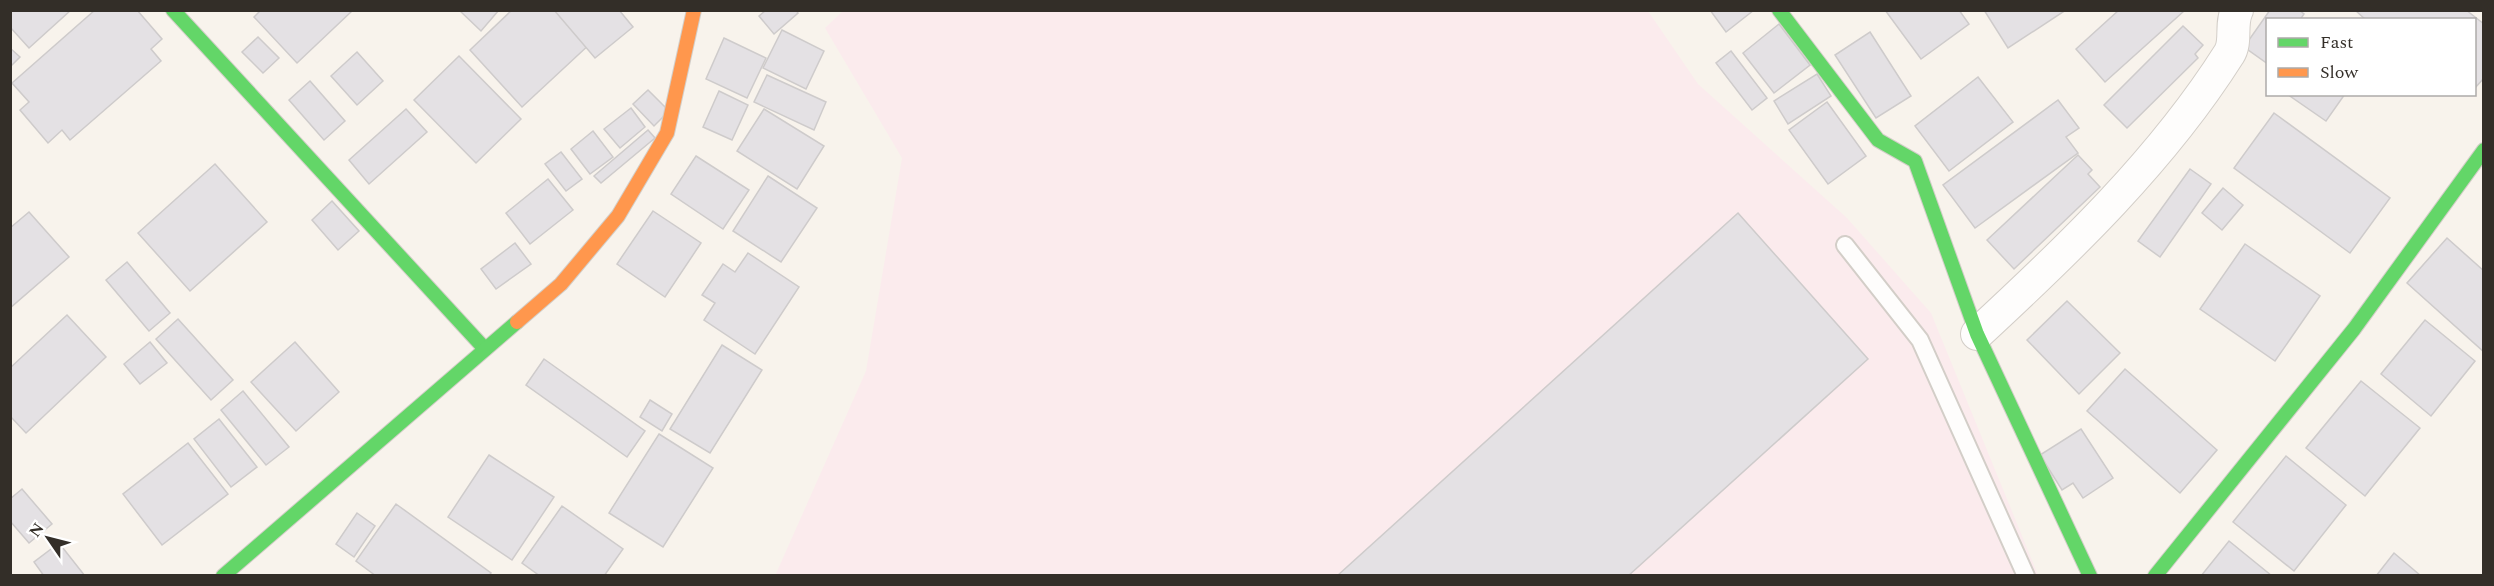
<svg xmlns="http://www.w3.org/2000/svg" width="2494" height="586" font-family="Spectral,serif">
<rect width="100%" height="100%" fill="#f8f3ec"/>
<polygon fill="#fbebed" points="844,10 1648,11 1698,84 1847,218 1931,313 2038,575 775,576 866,371 902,158 825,28"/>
<g fill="#e4e1e4" stroke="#cecbcb" stroke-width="1.5">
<polygon points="10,10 71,10 29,48 10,27"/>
<polygon points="95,10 137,10 162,39 151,49 161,61 70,140 62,130 48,143 20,110 29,102 12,83"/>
<polygon points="261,10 353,10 297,63 254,17"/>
<polygon points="459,10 499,10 481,31"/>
<polygon points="512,10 562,10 592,42 522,107 470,50"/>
<polygon points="554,10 619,10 633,27 595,58"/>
<polygon points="766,10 796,10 798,13 774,34 759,16"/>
<polygon points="1710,10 1754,10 1726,32"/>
<polygon points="1885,10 1959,10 1969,24 1921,59"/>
<polygon points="1984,10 2066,10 2008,48"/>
<polygon points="2119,10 2184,11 2105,82 2076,49"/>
<polygon points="2270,10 2299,10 2304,14 2300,20 2268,20 2268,64 2244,47"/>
<polygon points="2355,10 2466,10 2484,24 2484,78 2474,89 2474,20 2366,20"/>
<polygon points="1779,24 1810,65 1774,93 1743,53"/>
<polygon points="2183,26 2203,45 2195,54 2198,58 2127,128 2104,105"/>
<polygon points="782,30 824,51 806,89 763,68"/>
<polygon points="1870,32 1911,96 1876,118 1835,55"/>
<polygon points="258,37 279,58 263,73 242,52"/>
<polygon points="724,38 766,58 747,98 706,79"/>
<polygon points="10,48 20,57 10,67"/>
<polygon points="1731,51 1767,98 1752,110 1716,63"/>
<polygon points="357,52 383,81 357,105 331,76"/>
<polygon points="459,56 521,119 476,163 414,100"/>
<polygon points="1817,74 1831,96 1788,124 1774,101"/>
<polygon points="767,75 826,102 814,130 754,102"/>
<polygon points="1978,77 2013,122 1949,171 1915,126"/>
<polygon points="310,81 345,121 324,140 289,100"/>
<polygon points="648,90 669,111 654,126 633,104"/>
<polygon points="719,91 748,105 732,140 703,127"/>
<polygon points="2287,94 2345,94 2326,121"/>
<polygon points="2058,100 2079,128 2066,137 2078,153 1975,228 1943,185"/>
<polygon points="1827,102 1866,156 1828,184 1789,130"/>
<polygon points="631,108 645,127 620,148 604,129"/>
<polygon points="406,109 427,132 369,184 349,160"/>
<polygon points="764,109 824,146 797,189 737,151"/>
<polygon points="2274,113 2390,198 2350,253 2234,168"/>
<polygon points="648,130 655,138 601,183 594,176"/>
<polygon points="593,131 613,157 590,174 571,149"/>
<polygon points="561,152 582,179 566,191 545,164"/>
<polygon points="2078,155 2092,170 2088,174 2100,187 2014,269 1987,240"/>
<polygon points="696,156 749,190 723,229 671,194"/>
<polygon points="215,164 267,222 190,291 138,233"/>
<polygon points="2190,169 2211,184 2160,257 2138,241"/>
<polygon points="768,176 817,208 781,262 733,231"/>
<polygon points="548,179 573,210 530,244 506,213"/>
<polygon points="2223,188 2243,205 2222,230 2202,213"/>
<polygon points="332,201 359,231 338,250 312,220"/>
<polygon points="653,211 701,243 665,297 617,264"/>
<polygon points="29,212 69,257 10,308 10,228"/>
<polygon points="1738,213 1868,359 1628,576 1337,576"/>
<polygon points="2447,238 2484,271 2484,352 2407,283"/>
<polygon points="515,243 531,264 496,289 481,269"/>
<polygon points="2245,244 2320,296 2275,361 2200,309"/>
<polygon points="748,253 799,287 755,354 704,320 715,303 702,295 723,264 735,272"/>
<polygon points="127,262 170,313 149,331 106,280"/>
<polygon points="2067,301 2120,353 2079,394 2027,340"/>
<polygon points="67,315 106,357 26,433 10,416 10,368"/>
<polygon points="178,319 233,380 211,400 156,339"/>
<polygon points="2425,320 2475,361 2431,416 2381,374"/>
<polygon points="150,342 167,363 140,384 124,364"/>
<polygon points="295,342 339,392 296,431 251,382"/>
<polygon points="722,345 762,370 710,453 670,429"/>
<polygon points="544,359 645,431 627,457 526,385"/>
<polygon points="2125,369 2217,450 2180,493 2087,411"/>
<polygon points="2361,381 2420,428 2365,496 2306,448"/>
<polygon points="243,391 289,447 266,465 221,410"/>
<polygon points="650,400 672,414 662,431 640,417"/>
<polygon points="219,419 257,467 231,487 194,439"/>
<polygon points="2081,429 2113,478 2083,498 2073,483 2062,490 2040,455"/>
<polygon points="659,434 713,468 663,547 609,513"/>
<polygon points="188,443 228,494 162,545 123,494"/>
<polygon points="489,455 554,497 512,560 448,517"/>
<polygon points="2286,456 2346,505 2294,571 2233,522"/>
<polygon points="22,489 52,524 29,543 10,521 10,499"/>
<polygon points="396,504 491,573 489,576 376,576 356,561"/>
<polygon points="562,506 623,549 604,576 540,576 522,563"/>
<polygon points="357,513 375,526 354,557 336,544"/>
<polygon points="2229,541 2272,576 2201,576"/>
<polygon points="59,543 85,576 44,576 34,562"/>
<polygon points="2394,553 2421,576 2376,576"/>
</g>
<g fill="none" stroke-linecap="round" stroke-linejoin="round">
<g stroke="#d3cec8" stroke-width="20">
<polyline id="lane" points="1845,245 1920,340 2026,576"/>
</g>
<g stroke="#d3cec8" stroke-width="34">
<path id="street" d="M1977,334C2069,249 2162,160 2229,54C2237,42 2230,24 2237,10"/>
</g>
<g stroke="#d3cec8" stroke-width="16">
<g id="fast">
<polyline points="173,10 485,349"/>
<polyline points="1779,10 1878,140 1915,161 1977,334 2090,576"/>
<polyline points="223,576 517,322"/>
<polyline points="2155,576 2354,329 2484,150"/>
</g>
</g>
<g stroke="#d3cec8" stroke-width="16">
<polyline id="slow" points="517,322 561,284 618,216 667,133 694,10"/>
</g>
<use href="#lane" stroke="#fefdfc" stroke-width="16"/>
<use href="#street" stroke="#fefdfc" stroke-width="32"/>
<use href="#fast" stroke="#63d668" stroke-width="14"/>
<use href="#slow" stroke="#ff974d" stroke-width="14"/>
</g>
<rect width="2494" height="586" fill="none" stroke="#332e28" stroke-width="24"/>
<rect x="2266" y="18" width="210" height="78" fill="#ffffff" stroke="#adaba9" stroke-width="1.5"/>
<rect x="2278" y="38" width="30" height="9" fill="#63d668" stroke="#adaba9" stroke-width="1.5"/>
<text x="2320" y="48" font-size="18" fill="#332e28">Fast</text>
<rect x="2278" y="68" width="30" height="9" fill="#ff974d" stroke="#adaba9" stroke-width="1.5"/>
<text x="2320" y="78" font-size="18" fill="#332e28">Slow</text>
<g transform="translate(48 538) rotate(305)" stroke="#ffffff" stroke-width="4.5" paint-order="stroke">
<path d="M0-4.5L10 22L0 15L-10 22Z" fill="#332e28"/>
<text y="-9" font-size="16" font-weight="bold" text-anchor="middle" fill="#332e28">N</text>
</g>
</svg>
